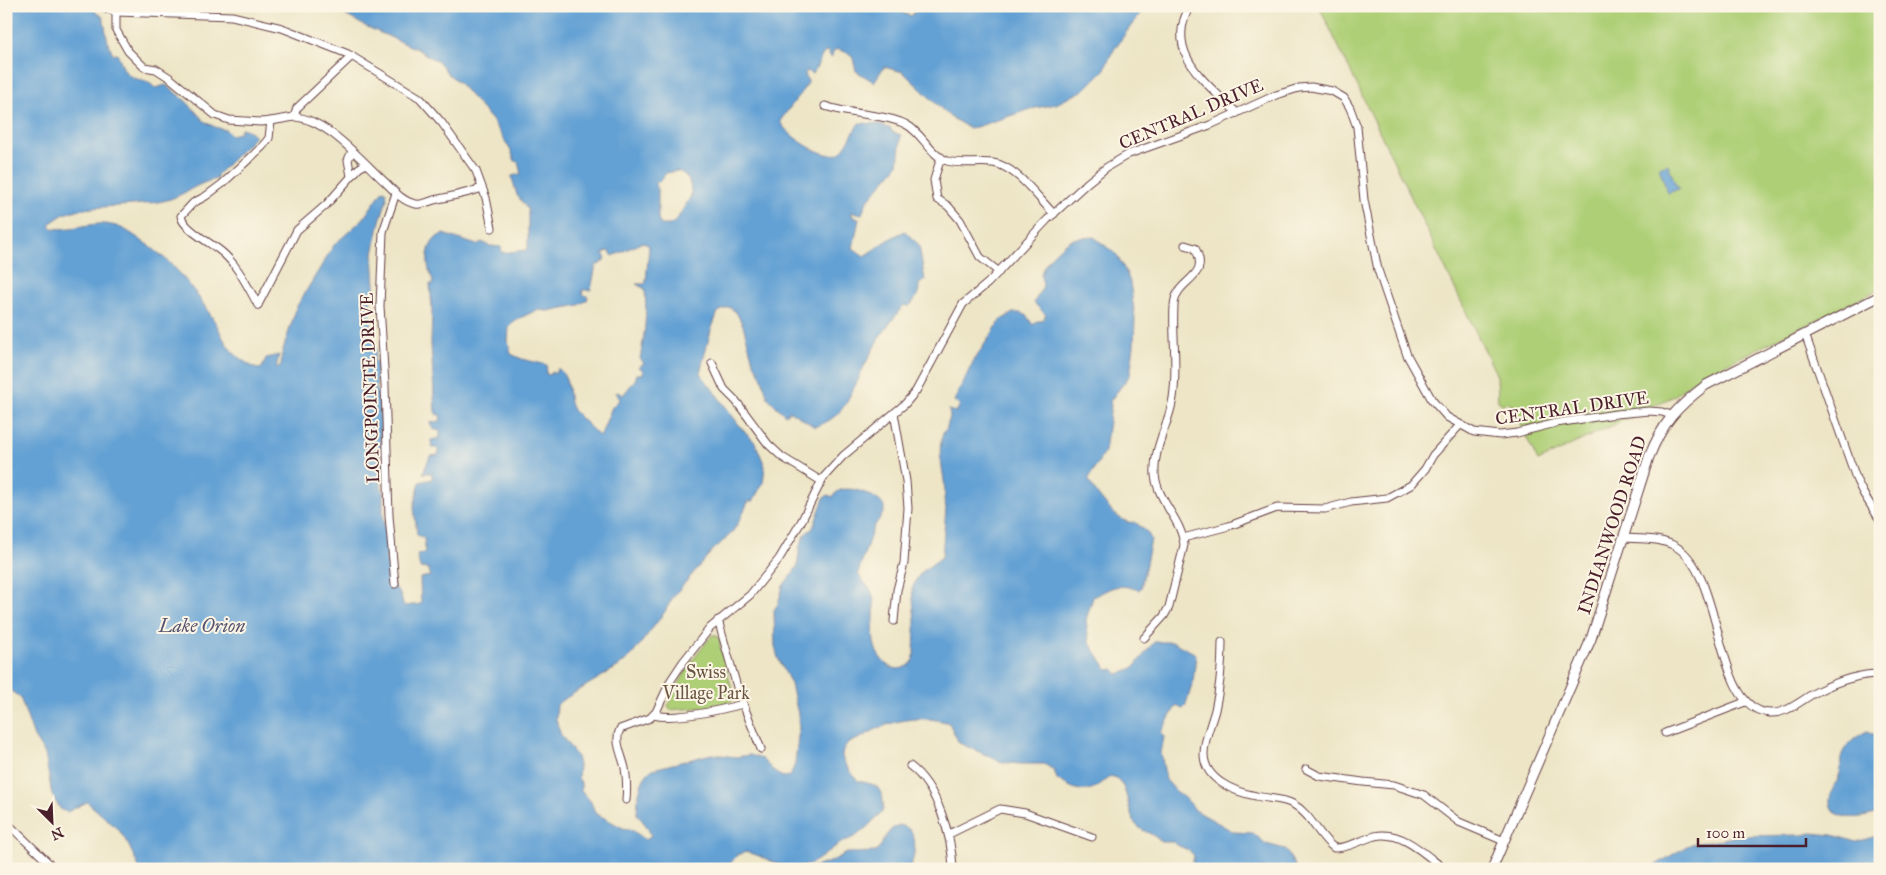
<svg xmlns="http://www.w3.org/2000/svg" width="1886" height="875" font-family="'IM FELL Great Primer',serif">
<rect width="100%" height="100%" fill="#fcf5e5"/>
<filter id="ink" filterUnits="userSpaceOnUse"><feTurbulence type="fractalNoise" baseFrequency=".02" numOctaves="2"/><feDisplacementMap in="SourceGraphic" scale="10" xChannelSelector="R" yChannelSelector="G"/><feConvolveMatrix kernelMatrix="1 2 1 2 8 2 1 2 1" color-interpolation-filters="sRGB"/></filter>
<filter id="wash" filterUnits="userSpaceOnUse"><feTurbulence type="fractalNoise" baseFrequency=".0096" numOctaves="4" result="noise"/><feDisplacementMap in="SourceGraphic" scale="20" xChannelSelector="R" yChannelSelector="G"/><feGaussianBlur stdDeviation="1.12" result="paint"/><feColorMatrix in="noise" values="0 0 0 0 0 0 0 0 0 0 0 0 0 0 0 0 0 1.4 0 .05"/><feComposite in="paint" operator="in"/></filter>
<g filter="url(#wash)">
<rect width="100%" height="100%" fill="#ede5c6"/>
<g fill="#aecf76" stroke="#7c7750">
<polygon points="1319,6 1880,6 1880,289 1694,380 1674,396 1538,461 1510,403 1502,404 1498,401 1497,376"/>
<path d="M712,635H716L720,640V647L733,692V700C721,709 686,708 670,710L668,706L688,666Z"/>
</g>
<g fill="#63a1d4" stroke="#566080" fill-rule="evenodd">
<path d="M6,6H69L75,8L78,6H97L95,12L103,17L108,42L113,54H117C122,61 121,69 129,75C137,81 149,80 155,88L166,85L187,102L204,121L215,127L226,130L231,135L239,133L241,128C247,129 252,131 255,137L217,175V179C197,182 183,197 163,201C135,207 106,205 77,210L64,214L49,224L52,228C73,232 94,219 116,226C125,229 134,235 142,241C175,263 192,286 213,319C219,327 222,338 228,346C235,356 246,363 257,369L262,368L266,358L279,355L276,368L281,365L282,353L297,306L334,245L363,219L383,190L386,191L387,199L380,221L373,254L375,285L370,302V308L373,341L375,342L376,352L374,361L377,362V365L376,390L379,394L381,421V456L383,468L381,486L383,491V514L388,548L386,559L389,567L392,570L393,585L400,594L404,606L421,604L420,578L430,576L429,569L420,568L417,554L425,553L424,538L417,535L414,507L420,482L432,479V473H423L430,456L438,455L439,451L436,448H432L431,440L440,438V431L433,429L430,423L440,421L441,416L436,414L435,411L431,344L432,309L430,284H433C433,279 432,278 430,273C425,259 428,239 443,234L477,245L482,242L490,246L501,247L502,253L526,250L528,248V210L517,195L512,178V176L521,174L518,162L515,161L510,149L492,120L458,82L447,73L441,64L417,49L365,26L329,6H895L903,13L911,16L920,6H1144L1142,11L1117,45L1109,58L1105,69L1084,90L1056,104L1031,109L976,127L969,128L950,117L903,72L884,67L874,82L856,71C851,53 856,56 837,49L833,52L832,57H830L828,51L823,54L813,74L806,71L805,76L808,81V83L780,121C784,134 826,162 839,153C847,147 853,132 859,123L880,124L891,129L892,132L901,135L898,165L867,201L862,214L852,212V216L859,219L853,248L864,256L893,237L905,231L919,245L925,280L919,284C920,293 915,301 908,307L905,305L902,307L879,338L859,376V379C844,403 846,415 815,427L790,411L785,415L768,398L761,376L753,361L743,325L736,312L729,307L718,312L711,330L701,368V374L743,430L755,442L765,466L763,483L753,501L748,502L740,520L731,534L712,551L673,597L664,613L632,655L619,666L561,701L557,705L556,720L561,735L577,757L579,765L578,778L581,783V790L591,802L595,813L623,828L632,830L646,840L651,836L648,828L637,814C638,798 639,778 653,769L712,754L736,757L750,755L762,759L777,774L783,777L790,776L795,764L799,728L798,714L791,684L778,658L775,647L774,610L778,604L783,586L797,567L800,546L805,534L813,528L824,498L828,495L833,497C840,480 876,494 884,506V512L873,528L858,573C861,581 871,587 873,596C878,619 865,644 885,663C890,668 897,670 903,668C909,666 913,663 914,658L915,621L912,589L917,578L923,571L942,557L946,508L944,500C948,477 934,454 944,431L946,430L950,417L949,410L956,412L960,405L954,401L974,360L1001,320L1013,313H1021L1026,315L1033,325L1037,321H1042L1046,315L1034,303L1043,286C1043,283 1041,279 1041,275C1043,262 1060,246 1071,240C1077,237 1087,238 1094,237L1117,255L1126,272L1130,282L1135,318L1134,346L1130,375L1110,401L1111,406L1105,451L1089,478V481C1096,494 1120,527 1135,522L1147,532L1151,539L1141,588L1138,590C1116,582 1112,588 1093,597L1086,620L1089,642L1106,668L1108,670L1114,669L1117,674L1128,671L1135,666L1154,642H1173L1196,654L1193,682L1185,707L1183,709L1176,706L1161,733L1164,737L1161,753L1166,780L1176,791L1191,804L1195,810L1234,832L1253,833L1266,844L1285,849L1297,869H1191L1194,856C1190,848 1179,848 1173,842H1161C1153,832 1140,832 1134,822C1127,809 1128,778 1110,776C1090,795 1080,794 1057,779L1054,770L1044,764H1019L1002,762L959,743L949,723C921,714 889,720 864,736C855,742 843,741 842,755C841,760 854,776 858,781C863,782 869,783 874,785C882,789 884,802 883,810C877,818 860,835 852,838C848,840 844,841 841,843C824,853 812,870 790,867C774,864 761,855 746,852L737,855L726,869H140L128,844L119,830L87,802L67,812L61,810L52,795L45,754L34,737L20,697L6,688ZM677,171C688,173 692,185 691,196L676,221L669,225H661L658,219V191L655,183L660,181L666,173ZM643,242L649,246L646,282L644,284H636L645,289C647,315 645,333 640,359L644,363L639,367L643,370V374H637L635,380L624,394L622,395L618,392L616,393L620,399L612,407L600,437L573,410C565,396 573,384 559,369H557L555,374L552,372L550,375L546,374L547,365L522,359L511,354L508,341L509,327L514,321L537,310L548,311L579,305L587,300L588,297L583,294L582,290H591L596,265H599L606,259L603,253L609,251L613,256Z"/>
<polygon points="1668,164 1676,186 1678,185 1679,189 1668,193 1659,167"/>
<path d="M1867,731L1880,737V812C1867,818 1832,824 1830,802C1829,792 1837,783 1840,773C1842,768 1840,763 1841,758C1843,746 1857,736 1867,731Z"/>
<path d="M899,825C921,828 915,854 910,869H807L830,862L847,853L876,852C885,843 885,830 899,825Z"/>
<polygon points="1812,833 1833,835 1856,842 1880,835 1880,869 1649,869 1687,846 1695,843 1710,842 1737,836 1803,835"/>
</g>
</g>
<g filter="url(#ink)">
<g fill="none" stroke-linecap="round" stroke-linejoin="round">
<g stroke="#623d42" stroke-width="9">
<g id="minor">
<polyline points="99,6 116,12 232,16 282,28 348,54 420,98 442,123 476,171 486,198 492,228"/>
<path d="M1190,6C1163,53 1207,83 1237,113"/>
<polyline points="116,12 116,30 128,51 144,67 156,69 170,78 215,115 229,120 261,122 271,121"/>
<path d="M825,106C850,115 887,114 907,125C922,133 931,156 947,161C962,165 978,161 993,163C1016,166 1038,198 1054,214"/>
<path d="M294,117C326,118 363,162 385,182C394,191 403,202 416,204C422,205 428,202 434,200C451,196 466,194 482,188"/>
<polyline points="941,157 934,180 937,199 948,206 960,220 980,257 999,272"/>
<polyline points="351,176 348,160 352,151"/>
<path d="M258,305C247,285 236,262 218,249C208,242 182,227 181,216L193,203L206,196L222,184L262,147L269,138L271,121L294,117L297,108L352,56"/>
<polyline points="258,305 297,230 326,205 359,168 366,164"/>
<polyline points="1805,334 1857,481 1863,493 1880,520"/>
<polyline points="712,363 724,389 736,401 768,444 782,457 821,481"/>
<polyline points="1183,538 1229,526 1277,508 1325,509 1351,502 1387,498 1411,485 1425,469 1433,455 1460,425"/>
<path d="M1624,538C1641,539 1658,538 1673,545C1726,571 1711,709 1770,713C1788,714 1802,699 1818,691C1836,682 1859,674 1880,674"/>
<polyline points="395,584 389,516 385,385 380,306 383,232 396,193"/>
<polyline points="718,620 739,694 761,749"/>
<polyline points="894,621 897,590 904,563 908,508 906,481 894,413"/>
<path d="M1144,638L1164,616L1169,607L1184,545C1182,520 1158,502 1155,475C1153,447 1169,425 1173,398C1178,367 1172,337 1174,306C1175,277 1212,280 1195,248L1185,245"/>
<path d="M1222,642C1222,665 1220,688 1215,710C1211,725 1204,739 1204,754C1204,780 1235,792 1256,796C1268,799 1282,798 1293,804C1311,814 1318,836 1334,848C1350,848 1360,840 1375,836C1401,830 1425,854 1444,869"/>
<path d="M653,715C676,720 720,710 743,704"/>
<polyline points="1665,733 1745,702"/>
<path d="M910,766C937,786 952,836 953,869"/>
<polyline points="1306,769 1319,776 1363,782 1394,785 1424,795 1459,822 1504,841"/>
<path d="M626,800C627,789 627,779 625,768C622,755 614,741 620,729L650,718L656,712L671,680L683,662L710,628L750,595L779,559L801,522L823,478L843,456L905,404L916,391L963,304L988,283L1047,220L1087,183L1107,167L1129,154L1210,125L1276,95L1299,88L1311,87L1332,91L1344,98L1350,108L1357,127L1364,200L1378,270L1407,355L1432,400L1447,417L1474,432L1500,435L1517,433L1556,423L1616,414L1649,411L1662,412L1671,415"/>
<polyline points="6,822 55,869"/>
<polyline points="949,834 1000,809 1025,813 1092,837"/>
</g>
</g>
<g stroke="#623d42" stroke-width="11">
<path id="tertiary" d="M1492,869L1591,639L1649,457C1663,422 1676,408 1706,385L1880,296"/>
</g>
<use href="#minor" stroke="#fff" stroke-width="7"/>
<use href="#tertiary" stroke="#fff" stroke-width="9"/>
</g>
</g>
<g text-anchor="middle" stroke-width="4" stroke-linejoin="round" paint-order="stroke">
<g font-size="18" fill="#4a1f2b" stroke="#fcf5e5">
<text transform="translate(1191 114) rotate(-23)" y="6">CENTRAL DRIVE</text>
<text transform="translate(370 388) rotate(-92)" y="6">LONGPOINTE DRIVE</text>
<text transform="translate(1572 408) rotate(-8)" y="6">CENTRAL DRIVE</text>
<text transform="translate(1612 525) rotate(-72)" y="6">INDIANWOOD ROAD</text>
</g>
<g font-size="18" fill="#685442" stroke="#fcf5e5">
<text x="706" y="678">Swiss<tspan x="706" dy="21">Village Park</tspan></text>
</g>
<g font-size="19" font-style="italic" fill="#54536f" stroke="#fcf5e5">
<text x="202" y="632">Lake Orion</text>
</g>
</g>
<rect width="1886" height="875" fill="none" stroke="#fcf5e5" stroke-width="25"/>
<g transform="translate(52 822) rotate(156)" stroke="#fcf5e5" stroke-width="4" paint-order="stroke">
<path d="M0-4L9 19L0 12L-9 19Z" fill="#4a1f2b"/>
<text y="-8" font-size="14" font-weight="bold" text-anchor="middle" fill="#4a1f2b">N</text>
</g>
<path d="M1698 838v8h108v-8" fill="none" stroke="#4a1f2b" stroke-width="2.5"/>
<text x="1706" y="838" font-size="15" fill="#4a1f2b" stroke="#fcf5e5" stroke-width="4" paint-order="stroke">100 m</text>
</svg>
